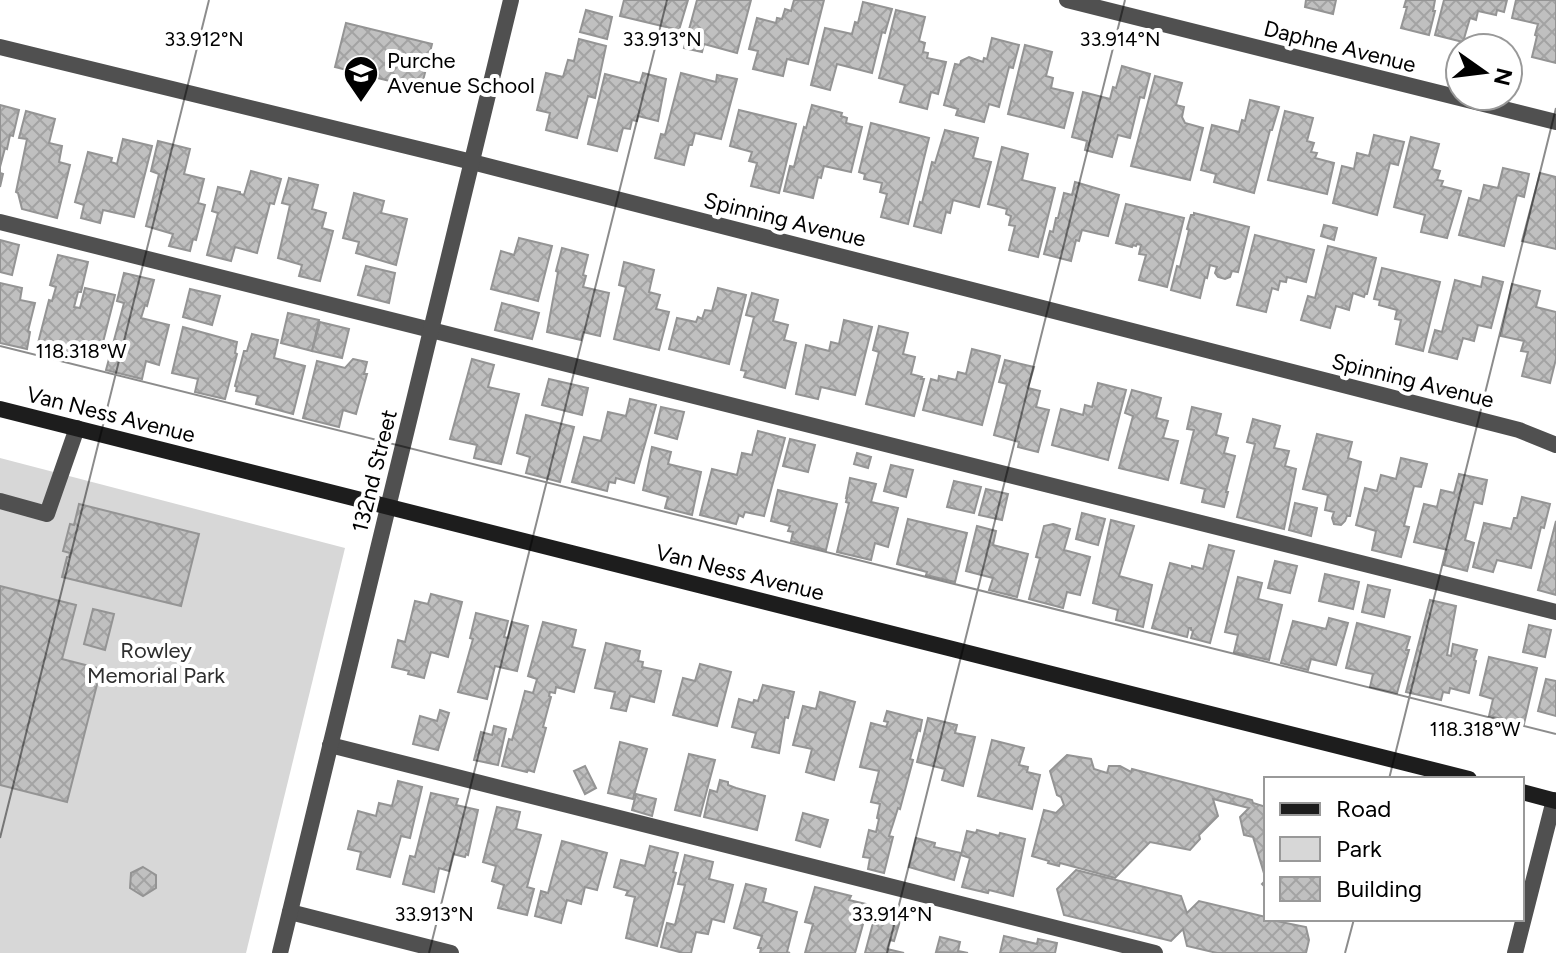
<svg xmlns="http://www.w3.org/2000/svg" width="1556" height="953" font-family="Figtree,sans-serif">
<defs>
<pattern id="building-cross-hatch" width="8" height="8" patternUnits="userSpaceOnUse" patternTransform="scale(2)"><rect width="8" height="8" fill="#c0c0c0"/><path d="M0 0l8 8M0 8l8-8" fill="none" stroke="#a3a3a3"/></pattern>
</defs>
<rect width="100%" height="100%" fill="#fff"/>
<polygon fill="#d7d7d7" points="0,458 345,548 246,953 0,953"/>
<g fill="url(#building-cross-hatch)" stroke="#949494" stroke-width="2">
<polygon points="624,0 688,0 679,30 620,16"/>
<polygon points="697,0 751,0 737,53 704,44 702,52 684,48"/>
<polygon points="794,0 824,0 808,64 787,59 783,76 753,69 758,51 749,49 757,18 776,23 777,18 782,19 785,9 791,11"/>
<polygon points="1306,0 1336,0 1333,14 1305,7"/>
<polygon points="1406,0 1435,0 1433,11 1435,11 1429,35 1401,28 1407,7 1404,7"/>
<polygon points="1444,0 1507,0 1504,12 1497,10 1496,15 1478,11 1476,20 1470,18 1463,42 1435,35"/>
<polygon points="1516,0 1556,0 1556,63 1532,57 1537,36 1535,35 1538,24 1512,18"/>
<polygon points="863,2 892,9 885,33 882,32 872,73 837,64 830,90 811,85 825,28 852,34 855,22 858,23"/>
<polygon points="586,10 612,17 607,39 580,32"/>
<polygon points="896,10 925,17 919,41 925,43 923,52 928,53 927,58 946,62 938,94 931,92 927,109 900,102 905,85 879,78"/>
<polygon points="346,23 432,44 421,89 409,86 407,91 393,87 394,82 361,74 360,79 346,75 347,70 335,67"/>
<polygon points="992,38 1019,45 1013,68 1009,67 999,107 989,104 984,122 956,115 958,109 944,105 955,64 960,65 961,61 969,57 983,62 984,58 987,59"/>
<polygon points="579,39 606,46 595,98 588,96 577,138 546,130 550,113 537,110 546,73 563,77 568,60 574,61"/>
<polygon points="1025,45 1052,52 1046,76 1053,78 1051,88 1073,93 1064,128 1008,114"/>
<polygon points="1122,66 1150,74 1144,98 1140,97 1130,138 1118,135 1112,157 1085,150 1087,141 1072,137 1083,92 1110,99 1113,87 1116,88"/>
<polygon points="643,73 666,79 658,121 638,116 637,121 632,120 630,129 623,128 617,151 588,144 605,74 640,83"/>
<polygon points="681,73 716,82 717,75 737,79 721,139 695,133 692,145 689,145 684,165 655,158 661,134 665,135"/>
<polygon points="1155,76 1182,83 1176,105 1184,107 1182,117 1185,123 1203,128 1190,180 1131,166"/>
<polygon points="1250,100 1279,107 1272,130 1270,130 1254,193 1214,182 1216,174 1201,170 1212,125 1239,132 1242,120 1245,121"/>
<polygon points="0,105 19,110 13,136 10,135 7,149 5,148 0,167 0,173 3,174 0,187"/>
<polygon points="812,105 842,113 841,116 847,118 846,123 862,127 851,172 824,166 821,178 818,177 813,198 784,191 790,166 794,167 804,127 806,128"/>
<polygon points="739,110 796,124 779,193 751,186 757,163 749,161 752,152 730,146"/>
<polygon points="26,111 55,119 49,143 62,146 59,162 70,165 57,218 22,209 18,193 16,192 27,139 19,138"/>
<polygon points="1285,111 1313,118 1307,141 1314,143 1311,152 1317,153 1315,158 1334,163 1327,194 1268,180"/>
<polygon points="871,123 929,138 908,224 881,217 887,194 880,192 882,183 864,179 865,174 859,172"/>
<polygon points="945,130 978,138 973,158 991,162 979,207 953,200 950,213 946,212 941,233 914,226 920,202 922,203 932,162 935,163"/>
<polygon points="1374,135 1404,142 1398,165 1390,163 1377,215 1333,203 1342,166 1354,169 1357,153 1369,156"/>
<polygon points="1411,137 1439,144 1432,169 1440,171 1437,180 1443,181 1441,186 1461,191 1447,238 1421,232 1425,215 1394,207"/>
<polygon points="123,139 152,146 134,217 103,210 100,223 81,218 84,205 75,202 88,152 112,158 111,162 117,164"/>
<polygon points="158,141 190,149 184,174 204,179 198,203 205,205 196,240 193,239 190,251 169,246 173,234 146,226 159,174 151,171"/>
<polygon points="1002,147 1028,154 1022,180 1055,188 1038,257 1009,250 1015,226 1009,225 1011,216 1006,214 1007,209 988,204"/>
<polygon points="1503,168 1529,174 1524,197 1517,195 1504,246 1459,235 1469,198 1480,201 1484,185 1498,188"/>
<polygon points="251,171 281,179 274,204 270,203 257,253 235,247 231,261 207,255 218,213 212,211 218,187 240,192 240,194 244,195"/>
<polygon points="1540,173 1556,177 1556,249 1522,241"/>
<polygon points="289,178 318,185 312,209 326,213 322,228 333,231 320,281 299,276 302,265 278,258 290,205 282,203"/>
<polygon points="1075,182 1119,195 1108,236 1082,230 1079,241 1076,240 1071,261 1044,254 1050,231 1053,232 1056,218 1058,218 1064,193 1072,195"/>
<polygon points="354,193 384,201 381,213 407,219 396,265 356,253 359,242 343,238"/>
<polygon points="1126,204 1184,218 1167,287 1139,280 1146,255 1139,254 1141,245 1137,244 1136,246 1133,245 1132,247 1116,243"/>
<polygon points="1194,213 1249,227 1238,272 1232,271 1230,277 1225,279 1218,277 1215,273 1217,267 1210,265 1207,278 1205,277 1200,298 1171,290 1177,266 1180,267 1189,230 1187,229 1191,215 1194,215"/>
<polygon points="1324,225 1337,228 1334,240 1321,236"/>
<polygon points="1255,235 1314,250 1306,282 1287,277 1286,282 1280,281 1278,290 1272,288 1266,312 1237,305"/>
<polygon points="519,238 552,246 538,301 491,289 501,251 514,255"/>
<polygon points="0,240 19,245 12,275 0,272"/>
<polygon points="1328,246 1376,258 1367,294 1365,294 1364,297 1353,293 1349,310 1336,306 1330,328 1301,320 1308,296 1315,298"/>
<polygon points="562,248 588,255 583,275 586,276 583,287 609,293 600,336 583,332 581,340 547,332 558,272 556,271"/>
<polygon points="58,255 88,262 81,292 78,292 74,307 80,308 85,288 115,295 100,354 76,348 74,357 37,347 49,300 52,301 56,287 50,285"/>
<polygon points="624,262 654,270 649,292 660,295 656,309 669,312 659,350 614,339 626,287 619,285"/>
<polygon points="366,266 395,273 389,303 358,295"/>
<polygon points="1382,268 1440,282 1423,351 1396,344 1401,320 1395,319 1397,310 1379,305 1380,300 1374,299"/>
<polygon points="124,273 154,280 147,306 145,305 141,318 169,325 159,365 146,361 142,379 106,370 124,303 117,301"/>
<polygon points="1483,277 1503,282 1491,328 1478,325 1474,341 1463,338 1457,359 1429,352 1435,330 1442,332 1455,280 1481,287"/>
<polygon points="0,283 22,288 20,300 35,303 28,331 30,332 27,349 0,343"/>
<polygon points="1512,284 1540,291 1536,307 1556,312 1556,359 1550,383 1522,376 1528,352 1521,351 1524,341 1501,336"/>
<polygon points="718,288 746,295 729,364 669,349 677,318 696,322 698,317 702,319 705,310 712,311"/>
<polygon points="190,289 220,296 212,325 183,317"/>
<polygon points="752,293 778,300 773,321 788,325 784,340 796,343 785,388 744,377 746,371 741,370 754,317 746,315"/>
<polygon points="502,303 539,313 532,339 495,330"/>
<polygon points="288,313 319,320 312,351 281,343"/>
<polygon points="844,320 872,327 855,395 821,387 818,399 796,394 806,345 829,351 831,342 839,344"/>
<polygon points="320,322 349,329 342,358 312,351"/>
<polygon points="879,326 908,333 903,354 915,357 911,374 922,377 921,379 924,379 914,416 866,404 879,352 873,350"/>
<polygon points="183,327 237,342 235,353 237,354 225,399 195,392 198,379 172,373"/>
<polygon points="252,334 278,340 274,358 305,366 293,414 256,404 258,396 236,391 237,387 235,386 244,351 247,351"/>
<polygon points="972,349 1000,356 982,425 923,410 931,379 938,381 939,376 956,380 958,372 966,374"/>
<polygon points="353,359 367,362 364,374 367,374 356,414 343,410 339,427 303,418 317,361 345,368"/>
<polygon points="472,359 494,365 488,387 519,394 501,464 474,458 477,445 450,439"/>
<polygon points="1005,360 1034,367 1028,388 1040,391 1036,407 1049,410 1038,452 1018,447 1019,442 994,435 1007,384 999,382"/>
<polygon points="549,379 588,388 582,415 542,405"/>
<polygon points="1098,383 1126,390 1108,460 1052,445 1061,409 1083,415 1085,405 1092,407"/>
<polygon points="1132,390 1161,398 1156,418 1168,421 1163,438 1178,441 1168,480 1119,468 1133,416 1125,413"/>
<polygon points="630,399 656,405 634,483 616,478 615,483 609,482 607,491 572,482 584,437 601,441 608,412 626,416"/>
<polygon points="661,407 684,412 677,439 655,433"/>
<polygon points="1192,407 1221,414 1216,435 1228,438 1224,453 1235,456 1226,492 1228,492 1224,507 1202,502 1205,489 1181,483 1194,430 1187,429"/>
<polygon points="526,415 574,427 560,482 526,473 530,457 517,453"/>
<polygon points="1253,419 1280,426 1274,448 1289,451 1285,466 1296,469 1284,529 1237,517 1255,444 1247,442"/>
<polygon points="758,431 785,438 764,516 745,512 743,517 739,515 736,524 700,515 712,469 737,475 742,453 752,455"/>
<polygon points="1317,434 1352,442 1348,458 1361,462 1350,516 1347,516 1345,521 1341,525 1334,524 1332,518 1334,512 1325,510 1328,495 1303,489"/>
<polygon points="790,439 815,445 808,472 783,466"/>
<polygon points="652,447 671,452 668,464 701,472 692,515 665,508 668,497 643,490"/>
<polygon points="857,453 871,457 868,468 854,464"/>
<polygon points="1401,458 1427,464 1421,487 1414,486 1404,526 1409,527 1401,557 1372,550 1376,531 1356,525 1365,488 1377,491 1381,475 1396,479"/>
<polygon points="891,465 913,470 906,497 884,491"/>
<polygon points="1459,474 1487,480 1482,504 1474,502 1465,540 1474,543 1467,571 1444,565 1448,550 1414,542 1424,504 1437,507 1441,490 1454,493"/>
<polygon points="850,478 876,484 871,502 898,508 888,547 875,543 871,560 837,552 849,503 846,502 847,498 846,498"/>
<polygon points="954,481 981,487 974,513 947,507"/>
<polygon points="986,489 1008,494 1002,520 979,515"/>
<polygon points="778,490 837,504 826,550 791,541 793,532 788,531 790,526 771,521"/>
<polygon points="1522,497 1550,504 1544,528 1541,527 1531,568 1497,560 1493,572 1473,567 1484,523 1511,529 1514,518 1517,518"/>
<polygon points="1295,503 1317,508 1311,536 1289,530"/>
<polygon points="79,504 199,534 181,606 62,577 67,557 69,557 70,553 63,551 70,524 74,525"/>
<polygon points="1082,513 1105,519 1098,545 1076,539"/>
<polygon points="908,519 967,533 955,582 926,575 927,572 897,564"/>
<polygon points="1111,520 1134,526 1119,576 1152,585 1143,627 1116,620 1118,610 1093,603"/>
<polygon points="1556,521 1556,595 1538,590"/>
<polygon points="1053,524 1070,529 1064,550 1090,557 1080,595 1067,592 1063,608 1029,599 1040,558 1036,557 1044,526"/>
<polygon points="977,526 996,531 993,545 1028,554 1017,597 989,590 993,578 966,571"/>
<polygon points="1209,545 1234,551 1210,643 1191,638 1193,631 1191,630 1191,628 1189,628 1187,637 1152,628 1170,563 1192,569 1192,566 1203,569"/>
<polygon points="1275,561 1297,566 1290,593 1268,588"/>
<polygon points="1325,574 1359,582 1353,609 1319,601"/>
<polygon points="1238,577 1262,583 1258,599 1282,605 1269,660 1234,652 1238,635 1225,632"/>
<polygon points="1368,585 1390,590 1384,617 1362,612"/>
<polygon points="0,586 76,605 62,659 101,669 67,802 0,785"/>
<polygon points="431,594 462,602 448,657 431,652 424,678 408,674 409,671 392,667 398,640 405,642 415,601 428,604"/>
<polygon points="1430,600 1456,606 1447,655 1451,656 1453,644 1477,650 1474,660 1476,661 1469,693 1450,688 1449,693 1443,692 1441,700 1406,692"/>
<polygon points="93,609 114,614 105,650 84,644"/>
<polygon points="476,613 508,621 504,637 508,638 512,622 528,626 517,671 495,666 487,699 458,692 473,639 470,638"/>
<polygon points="1329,618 1348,623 1336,665 1311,659 1308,670 1281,663 1293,621 1326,629"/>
<polygon points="543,622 576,630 572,647 585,650 574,692 556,687 555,693 550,692 549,696 551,697 543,727 546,728 534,772 528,770 527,772 502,766 509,739 512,740 525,691 533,693 537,679 528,676"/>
<polygon points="1357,623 1410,637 1406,650 1409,650 1397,693 1370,687 1373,674 1346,668"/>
<polygon points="1529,625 1551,630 1545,657 1523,652"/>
<polygon points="606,643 640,651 638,661 643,662 642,667 661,671 654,702 630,696 626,711 611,708 615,692 595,688"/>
<polygon points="1489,657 1537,668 1524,724 1489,716 1493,699 1480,695"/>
<polygon points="700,664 731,672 717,726 673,715 683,678 695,681"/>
<polygon points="1546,679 1556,681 1556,716 1538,711"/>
<polygon points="763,685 794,692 788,718 785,717 779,753 752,747 756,733 732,727 739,699 753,703 754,700 758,701"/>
<polygon points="820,692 855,702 834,780 806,772 812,749 793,745 803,706 816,709"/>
<polygon points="440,710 449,713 438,750 413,744 420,716 437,721"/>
<polygon points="887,711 922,720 920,731 918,730 910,759 913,760 900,809 898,808 893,824 889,836 893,837 884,873 868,869 870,858 863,857 869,830 876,832 879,819 877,818 880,804 871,802 879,771 860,767 871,723 886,727 888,722 884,721"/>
<polygon points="928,718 957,725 955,733 975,737 963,786 942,780 945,769 917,762"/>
<polygon points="494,726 506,729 498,765 474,760 481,732 492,735"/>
<polygon points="992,740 1024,748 1019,765 1028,767 1027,772 1040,775 1032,809 978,796"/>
<polygon points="620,742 647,749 633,799 608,793"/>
<polygon points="689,754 715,760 700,816 675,810"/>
<polygon points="1067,755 1091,759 1094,769 1107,773 1109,766 1120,766 1131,772 1132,769 1252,800 1253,803 1266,807 1266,888 1262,884 1266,880 1253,837 1244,835 1240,817 1249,808 1213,799 1218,816 1199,835 1200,839 1190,850 1150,842 1115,878 1060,863 1059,866 1048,863 1049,861 1032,856 1044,810 1056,813 1064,805 1061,797 1057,795 1050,771"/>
<polygon points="585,766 596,788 585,794 574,771"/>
<polygon points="720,780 728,782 728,785 736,788 765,796 757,830 704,817 710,790 717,792"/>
<polygon points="398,781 422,787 410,838 401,836 390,877 357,869 361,852 348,849 358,811 376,816 379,803 392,806"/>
<polygon points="431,793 458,799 456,805 478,810 468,855 466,854 465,857 453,854 449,871 439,868 434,892 403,884 410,856 415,857"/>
<polygon points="636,794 656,799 652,816 632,810"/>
<polygon points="497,807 520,812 516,829 541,835 527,887 534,889 527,915 498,908 504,885 492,881 496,866 483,862"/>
<polygon points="803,813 828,820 820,847 796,840"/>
<polygon points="977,830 999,836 1000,833 1025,839 1013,896 989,890 988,893 962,887 970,858 961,855 967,831 976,833"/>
<polygon points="916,838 935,843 934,847 961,853 954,880 909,867"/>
<polygon points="562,841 607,853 597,890 585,887 581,904 567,900 561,923 535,916 541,891 548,893"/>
<polygon points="650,846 678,853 673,872 676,873 657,946 626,938 635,897 626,895 628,891 614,887 621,860 645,866"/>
<polygon points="685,855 713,862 709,879 733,885 724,922 712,919 708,934 696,932 691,953 683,953 661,947 667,923 675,925 685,885 678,884"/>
<polygon points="143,867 156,875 156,888 143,896 130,888 131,873"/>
<polygon points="1076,870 1181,896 1187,913 1199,901 1266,917 1266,919 1306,927 1309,940 1306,953 1217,953 1187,946 1183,929 1171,941 1064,915 1057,889"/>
<polygon points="746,884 766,889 763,902 797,912 787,952 790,953 760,953 761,948 758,948 762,936 734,928"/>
<polygon points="815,887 851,896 849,900 866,904 863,916 865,917 855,953 805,953 813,924 805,922"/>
<polygon points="877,908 902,914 894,941 890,940 887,949 904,953 865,953"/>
<polygon points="1004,936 1037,944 1038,939 1057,943 1055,953 1000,953"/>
<polygon points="940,937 960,942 958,951 968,953 936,952"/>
</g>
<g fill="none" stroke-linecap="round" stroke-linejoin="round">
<g stroke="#505050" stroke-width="16">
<polyline points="0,222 1556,612"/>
<polyline points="0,501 47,514 77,428"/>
<polyline points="330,745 1155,953"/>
<polyline points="1515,953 1554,800"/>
</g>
<g stroke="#505050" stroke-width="16">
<polyline points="1067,0 1556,122"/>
<polyline points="0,47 472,162 1519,430 1556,445"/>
<polyline points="290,912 451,953"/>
<polyline points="280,953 511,0"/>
</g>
<g stroke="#1d1d1d" stroke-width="16">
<polyline points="0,409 1469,779"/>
<polyline points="1522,792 1556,801"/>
</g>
</g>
<path fill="none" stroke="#000" stroke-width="2" stroke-opacity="0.45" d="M0,346L1556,734M1389,779L1556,108M0,838L209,0M429,953L667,0M887,953L1125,0M1345,953L1354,919"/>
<defs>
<g id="school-pin" transform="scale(1.8)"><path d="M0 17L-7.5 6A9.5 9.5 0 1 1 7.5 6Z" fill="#000" stroke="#fff"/><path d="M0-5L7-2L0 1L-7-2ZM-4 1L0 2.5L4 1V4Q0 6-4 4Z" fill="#fff"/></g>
</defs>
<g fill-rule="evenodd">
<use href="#school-pin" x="361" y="73"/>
</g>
<g text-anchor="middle" stroke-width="8" stroke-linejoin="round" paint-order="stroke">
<g font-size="22" fill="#000" stroke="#fff">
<text transform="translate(1340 46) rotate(14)" y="8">Daphne Avenue</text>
<text transform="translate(785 219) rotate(14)" y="8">Spinning Avenue</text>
<text transform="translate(1413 380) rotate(14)" y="8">Spinning Avenue</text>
<text transform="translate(111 414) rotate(14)" y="8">Van Ness Avenue</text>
<text transform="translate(374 471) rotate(-76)" y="8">132nd Street</text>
<text transform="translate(740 572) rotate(14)" y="8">Van Ness Avenue</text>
</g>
<g font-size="22" fill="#000" stroke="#fff" text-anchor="start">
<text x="387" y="68">Purche<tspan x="387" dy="25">Avenue School</tspan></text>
</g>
<g font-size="22" fill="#2e2e2e" stroke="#fff">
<text x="156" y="658">Rowley<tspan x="156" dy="25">Memorial Park</tspan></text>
</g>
</g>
<g font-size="20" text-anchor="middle" fill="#000" stroke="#fff" stroke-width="8" stroke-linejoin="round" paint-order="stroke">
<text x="204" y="46">33.912°N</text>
<text x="662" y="46">33.913°N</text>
<text x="1120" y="46">33.914°N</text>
<text x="81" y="358">118.318°W</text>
<text x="1475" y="736">118.318°W</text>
<text x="434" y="921">33.913°N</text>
<text x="892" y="921">33.914°N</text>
</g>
<rect x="1264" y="777" width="260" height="144" fill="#ffffff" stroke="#999999" stroke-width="2"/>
<rect x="1280" y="803" width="40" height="12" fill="#1d1d1d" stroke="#999999" stroke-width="2"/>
<text x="1336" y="817" font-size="24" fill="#000000">Road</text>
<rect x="1280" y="837" width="40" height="24" fill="#d7d7d7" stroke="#999999" stroke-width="2"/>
<text x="1336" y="857" font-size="24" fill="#000000">Park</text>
<rect x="1280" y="877" width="40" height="24" fill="url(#building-cross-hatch)" stroke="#999999" stroke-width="2"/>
<text x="1336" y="897" font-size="24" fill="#000000">Building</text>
<g transform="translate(1484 72) rotate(104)"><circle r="38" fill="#ffffff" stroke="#999999" stroke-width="2"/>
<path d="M0-6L14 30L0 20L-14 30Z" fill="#000000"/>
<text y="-12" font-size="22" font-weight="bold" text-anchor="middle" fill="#000000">N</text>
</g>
</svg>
